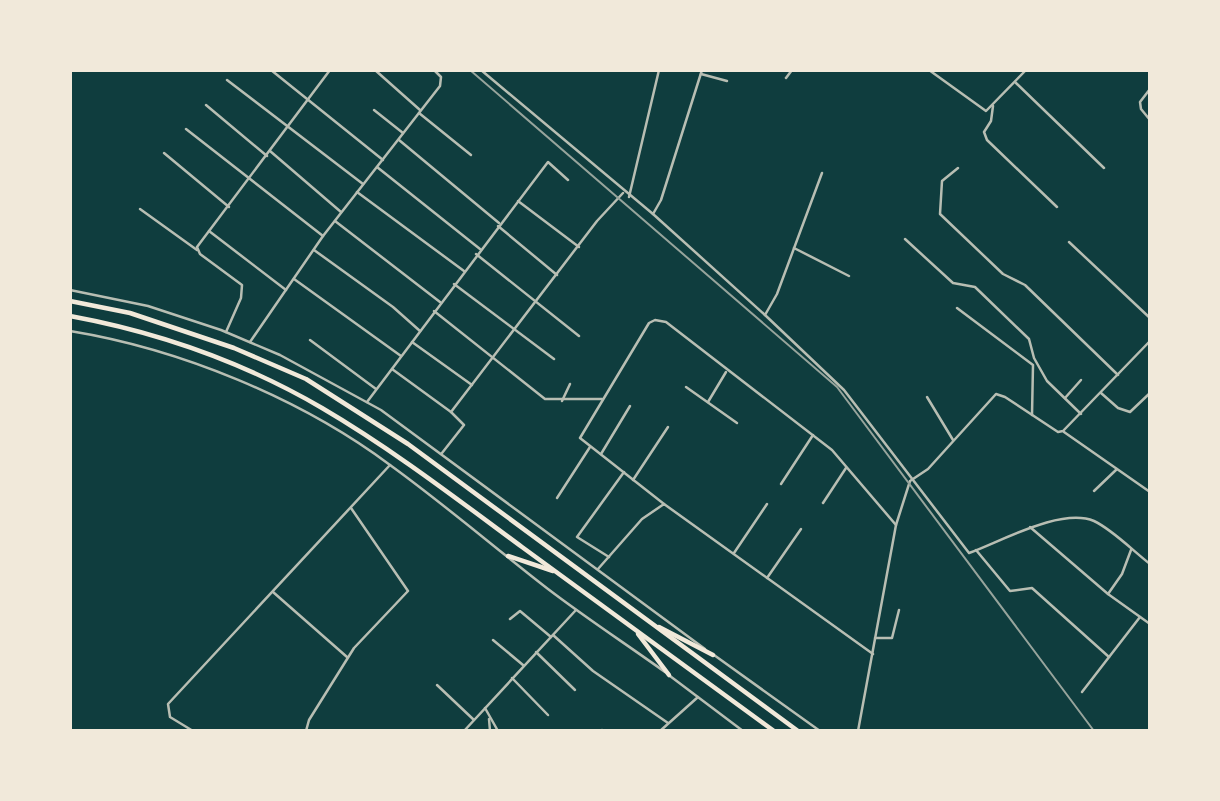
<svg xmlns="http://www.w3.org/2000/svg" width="1220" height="801" font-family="'Space Grotesk',sans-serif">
<rect width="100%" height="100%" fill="#0f3d3e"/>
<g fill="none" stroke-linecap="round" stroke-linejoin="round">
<g stroke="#b8beb3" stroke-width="2.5">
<polyline points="271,70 383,160"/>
<polyline points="375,70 420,110"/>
<polyline points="481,70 653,214 661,200 702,70"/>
<polyline points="929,70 986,111 1026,70"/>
<polyline points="701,74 727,81"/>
<polyline points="786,78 792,70"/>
<polyline points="227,80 363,184"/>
<polyline points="1016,83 1104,168"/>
<polyline points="1150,89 1140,102 1141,109 1150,120"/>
<polyline points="206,105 267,156"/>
<polyline points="993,106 991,121 984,132 987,140 1057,207"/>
<polyline points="374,110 403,133"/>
<polyline points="419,113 471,155"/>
<polyline points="186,129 323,236"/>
<polyline points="399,140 499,223"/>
<polyline points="270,151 341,212"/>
<polyline points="164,153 229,207"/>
<polyline points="377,167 480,249"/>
<polyline points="958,168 942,181 940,214 1003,274 1025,285 1118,375"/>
<polyline points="357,192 464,271"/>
<polyline points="629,197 659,70"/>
<polyline points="518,201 579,247"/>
<polyline points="140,209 197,250"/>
<polyline points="653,214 765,315 777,294 822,173"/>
<polyline points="335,221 440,302"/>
<polyline points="498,226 557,275"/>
<polyline points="209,231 286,290"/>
<polyline points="905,239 953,283 975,287 1029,339 1034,358 1047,381 1081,414"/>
<polyline points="1069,242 1150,318"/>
<polyline points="794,248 849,276"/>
<polyline points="314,250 393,307 420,331"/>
<polyline points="476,254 579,336"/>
<polyline points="294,279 401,356"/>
<polyline points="454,284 554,359"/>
<polyline points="70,290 148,306 221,330 280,355 381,410 705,649"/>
<polyline points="957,308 1033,365 1032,415"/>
<polyline points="434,311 545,399 602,399"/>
<path d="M765,315L844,390L969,553C1000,542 1061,507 1094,521C1113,530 1133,551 1150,564"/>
<path d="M70,331C180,349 300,398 390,465C444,504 495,548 548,589C586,618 626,644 665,672"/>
<polyline points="226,332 241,298 242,285 200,254 197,247 330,70"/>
<polyline points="310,340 376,389"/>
<polyline points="250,342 323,236 440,86 441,77 434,70"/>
<polyline points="412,342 472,385"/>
<polyline points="392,369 451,412"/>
<polyline points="686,387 737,423"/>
<polyline points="1101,393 1118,408 1130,412 1150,393"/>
<polyline points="927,397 953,440"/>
<polyline points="1065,398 1081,380"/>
<polyline points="562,401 570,384"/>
<polyline points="367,402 548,162 568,180"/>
<polyline points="708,402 726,372"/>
<polyline points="1064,432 1150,492"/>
<polyline points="442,453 464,425 451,412 597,221 623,193"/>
<polyline points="601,454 630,406"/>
<polyline points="633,480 668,427"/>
<polyline points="781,484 813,435"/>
<polyline points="1094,491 1117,469"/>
<polyline points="557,498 590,447"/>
<polyline points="823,503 846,468"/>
<polyline points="664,504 580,438 649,323 655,320 666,322 832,450 896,525"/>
<polyline points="1030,527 1108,594 1150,624"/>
<polyline points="976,550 1010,591 1032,588 1109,657"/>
<polyline points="734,553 767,504"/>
<polyline points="609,557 577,537 624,472"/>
<polyline points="598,569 642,519 664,504 873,654"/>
<polyline points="767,578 801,529"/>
<polyline points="273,592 347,657"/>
<polyline points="1108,594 1122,574 1131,550"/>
<polyline points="510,619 520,611 551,637"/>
<polyline points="553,635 593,671 668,723"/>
<polyline points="875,638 892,638 899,610"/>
<polyline points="493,640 523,665"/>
<polyline points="536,652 575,690"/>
<polyline points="714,655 820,731"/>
<polyline points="670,676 743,731"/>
<polyline points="512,678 548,715"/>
<polyline points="437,685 474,720"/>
<polyline points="1082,692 1140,617"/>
<polyline points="485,708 498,731"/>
<polyline points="489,719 490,731"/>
<polyline points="602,730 603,731"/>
<polyline points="193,731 170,717 168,704 390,465"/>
<polyline points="306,731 309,720 354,648 408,591 351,508"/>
<polyline points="464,731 576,610"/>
<polyline points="660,731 698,697"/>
<polyline points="858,731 896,525 910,481 928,469 996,394 1005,397 1058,432 1063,431 1150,341"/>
</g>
<g stroke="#f1e9da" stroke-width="4.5">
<polyline points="70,301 130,313 234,348 306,379 408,444 798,731"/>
<path d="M70,316C157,332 245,363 322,408C392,449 457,499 522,547C606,608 690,669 774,731"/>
<polyline points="508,556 553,571"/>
<polyline points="659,627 713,655"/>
<polyline points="638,634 669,675"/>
</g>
<polyline stroke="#97a49c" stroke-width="2" points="470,70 837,387 1094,731"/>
</g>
<rect width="1220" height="801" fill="none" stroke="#f1e9da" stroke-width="144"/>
</svg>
